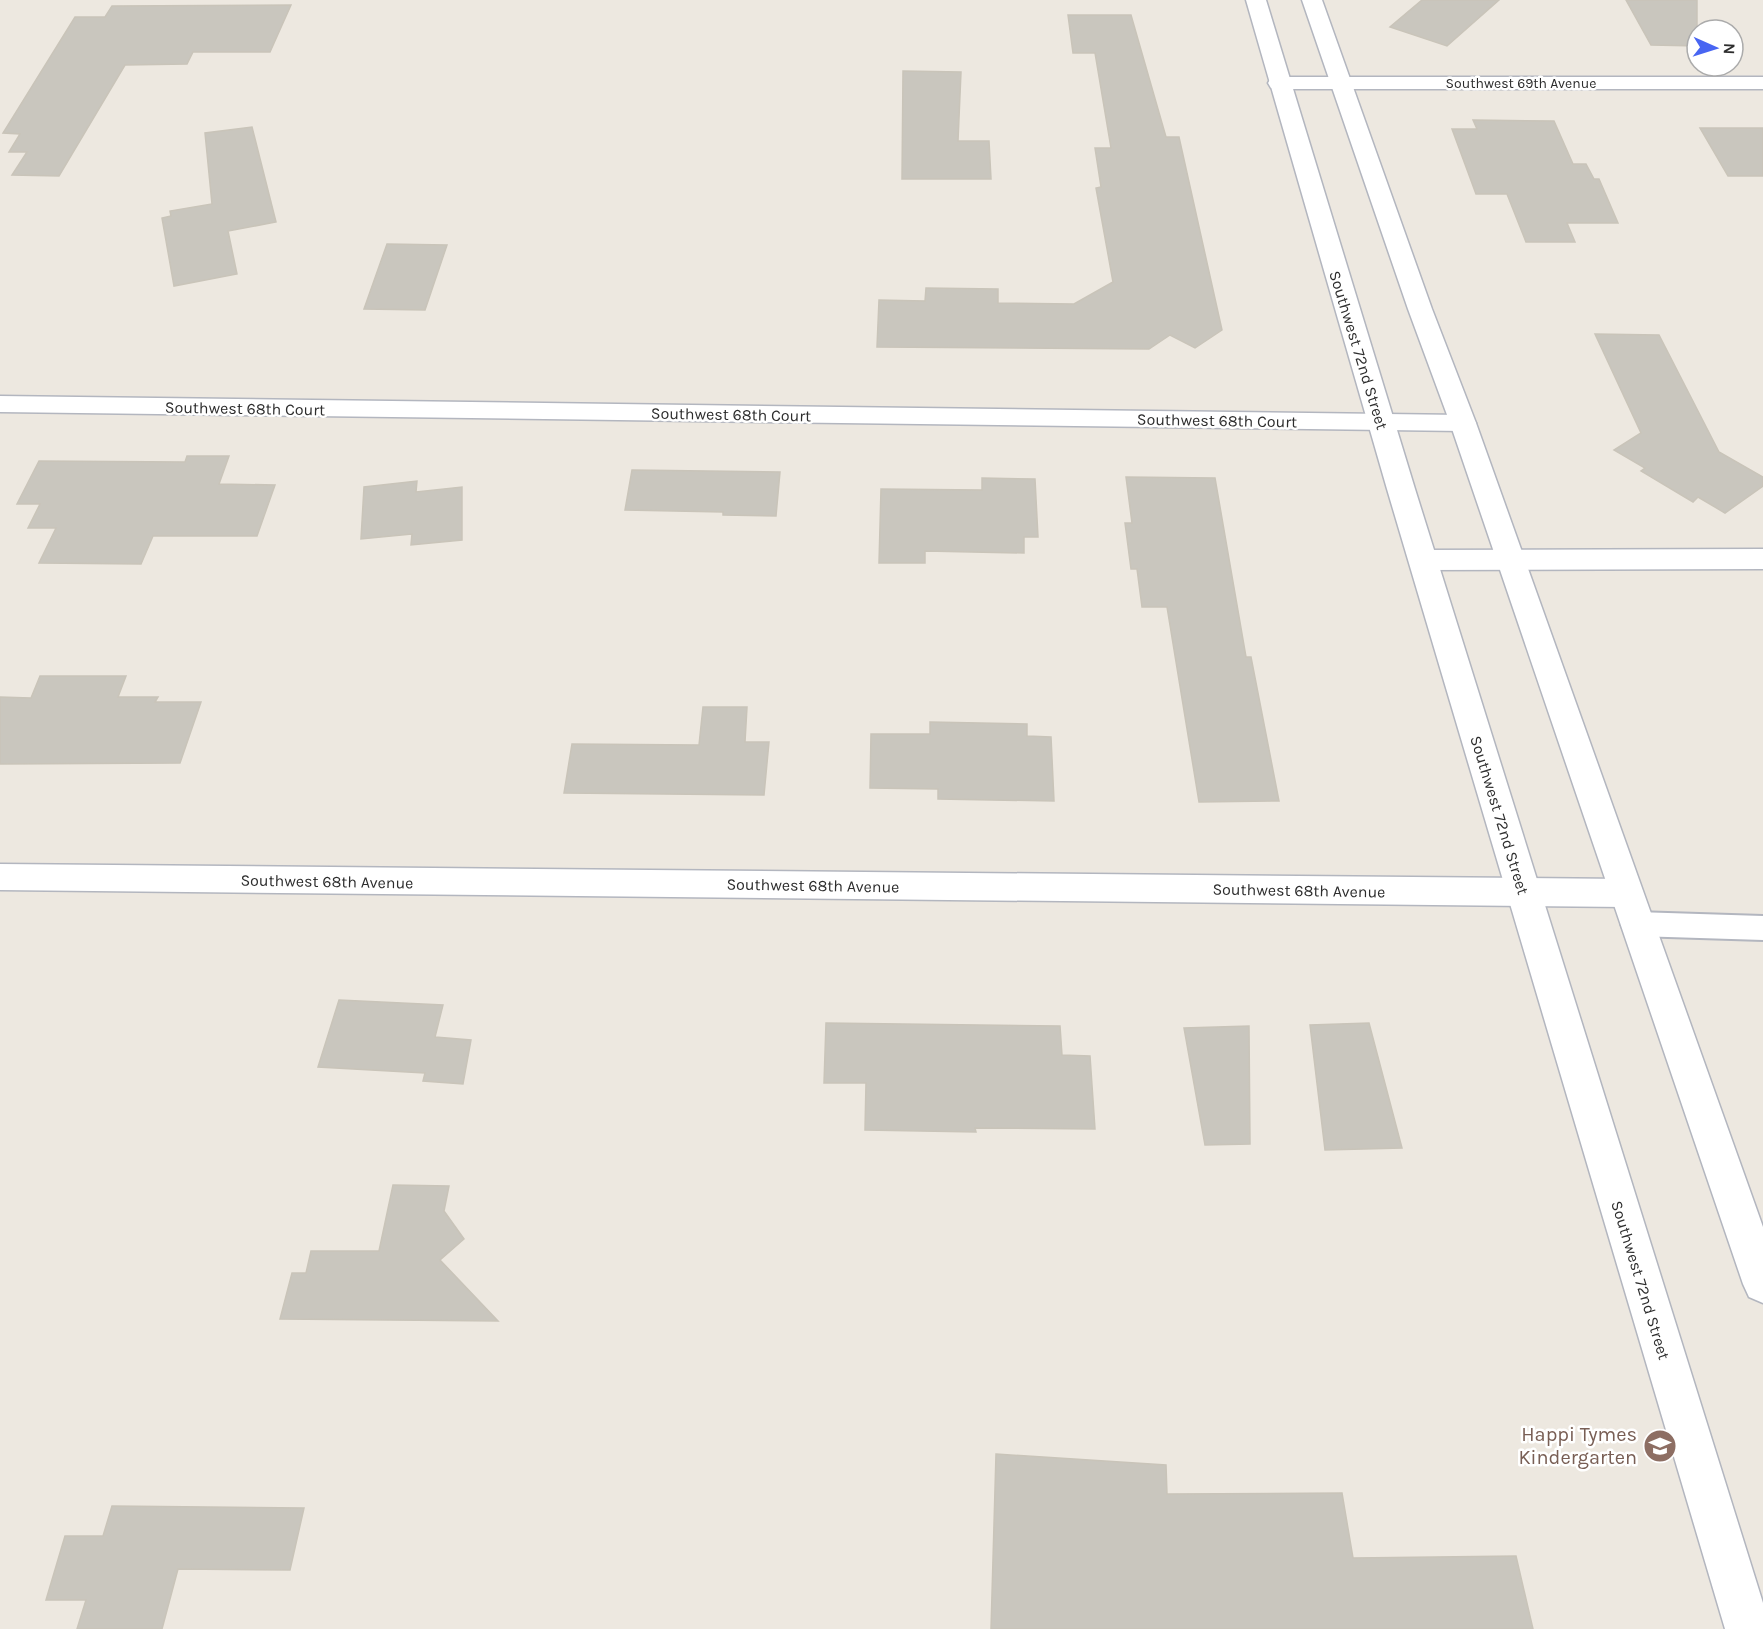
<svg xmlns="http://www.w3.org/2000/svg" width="1763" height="1629" font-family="Karla,sans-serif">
<rect width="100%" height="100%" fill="#ede8e0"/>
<g fill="#c9c6be" stroke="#c9c4b9" stroke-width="1.5">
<polygon points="1422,0 1499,0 1447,46 1390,27"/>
<polygon points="1626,0 1697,0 1697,46 1651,45"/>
<polygon points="291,5 270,52 193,52 187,64 125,65 59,176 12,175 27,152 9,152 20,134 3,133 75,17 105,17 112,6"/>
<polygon points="1068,15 1131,15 1166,137 1179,137 1222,330 1195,348 1170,335 1149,349 877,347 879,300 925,301 926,288 998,289 998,303 1074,304 1113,282 1096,188 1101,187 1095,148 1111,148 1095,53 1073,53"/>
<polygon points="903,71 961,72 958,141 989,141 991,179 902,179"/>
<polygon points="1473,120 1554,121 1573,164 1586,164 1594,179 1599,179 1618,223 1567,223 1575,242 1526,242 1507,194 1476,194 1452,129 1477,129"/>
<polygon points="252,127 276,222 228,231 237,274 174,286 162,218 171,216 170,211 212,204 205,133"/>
<polygon points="1700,128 1763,128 1763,176 1728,176"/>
<polygon points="387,244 447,245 425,310 364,309"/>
<polygon points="1595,334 1659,335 1719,452 1763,477 1763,486 1725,513 1698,497 1693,502 1641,471 1645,468 1614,450 1641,433"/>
<polygon points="187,456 229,456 219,484 275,485 257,536 153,536 141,564 39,563 56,528 28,528 40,504 17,504 39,461 185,462"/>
<polygon points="632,470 780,472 776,516 723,515 723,512 625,510"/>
<polygon points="1126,477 1215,478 1246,657 1251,657 1279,801 1199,802 1167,607 1142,607 1137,569 1131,569 1125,523 1132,523"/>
<polygon points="982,478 1035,479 1038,537 1024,537 1024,553 925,551 925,563 879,563 881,489 982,490"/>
<polygon points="417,481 416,492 462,487 462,540 411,545 412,534 361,539 364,487"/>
<polygon points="40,676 126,676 118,697 158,697 155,702 201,702 180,763 0,764 0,697 31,698"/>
<polygon points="703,707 747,707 745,742 769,742 764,795 564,793 572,744 699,745"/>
<polygon points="930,722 1027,724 1027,736 1051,737 1054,801 938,799 938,789 870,788 871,734 930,734"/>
<polygon points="339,1000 443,1005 435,1037 471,1040 463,1084 423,1081 425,1073 318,1067"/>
<polygon points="826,1023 1060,1026 1062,1055 1090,1056 1095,1129 975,1128 976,1132 865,1130 866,1083 824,1083"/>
<polygon points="1369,1023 1402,1148 1325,1150 1310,1025"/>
<polygon points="1249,1026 1250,1144 1205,1145 1184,1028"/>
<polygon points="393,1185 449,1186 444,1211 464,1239 440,1260 498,1321 280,1319 292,1273 306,1273 311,1251 379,1251"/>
<polygon points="996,1454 1166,1465 1167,1494 1342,1493 1353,1558 1516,1556 1533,1629 991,1629"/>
<polygon points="112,1506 304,1508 290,1570 178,1569 162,1629 77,1629 86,1600 46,1600 65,1536 103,1536"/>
</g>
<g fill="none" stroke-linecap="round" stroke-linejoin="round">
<g stroke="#b3b6bf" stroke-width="4">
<polygon id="service" points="1636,912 1763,916 1763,940 1636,936 1625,933 1621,924 1625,915"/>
</g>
<g stroke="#b3b6bf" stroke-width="3">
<g id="minor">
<polygon points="1279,77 1763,77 1763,89 1279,89 1271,88 1268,83 1271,78"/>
<polygon points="0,396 1463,415 1472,417 1476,423 1472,429 1463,431 0,412"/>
<polygon points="1763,549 1763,569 1423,570 1413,567 1409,560 1413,553 1423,550"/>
<polygon points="0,864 1626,879 1638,883 1643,893 1638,903 1626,907 0,890"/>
</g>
</g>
<g stroke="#b3b6bf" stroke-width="3">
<g id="secondary">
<polygon points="1246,0 1266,0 1415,489 1763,1603 1763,1629 1725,1629 1387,489"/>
<polygon points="1302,0 1322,0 1432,309 1476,423 1763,1227 1763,1303 1749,1297 1743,1284 1450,423 1408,309"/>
</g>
</g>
<use href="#service" fill="#fff" fill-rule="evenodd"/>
<use href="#minor" fill="#fff" fill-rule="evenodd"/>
<use href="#secondary" fill="#fff" fill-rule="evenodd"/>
</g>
<defs>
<g id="school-disc" transform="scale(1.725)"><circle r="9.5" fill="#8d6e63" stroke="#fff"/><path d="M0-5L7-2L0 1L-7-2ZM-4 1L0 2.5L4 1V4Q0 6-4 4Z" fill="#fff"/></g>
</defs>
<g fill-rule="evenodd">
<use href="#school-disc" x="1660" y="1446"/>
</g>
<g text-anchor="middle" stroke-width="5" stroke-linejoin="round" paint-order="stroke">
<g font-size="14" fill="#2d2d2d" stroke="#fff">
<text x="1521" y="88">Southwest 69th Avenue</text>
</g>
<g font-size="16" fill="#2d2d2d" stroke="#fff">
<text transform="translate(1359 350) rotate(73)" y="6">Southwest 72nd Street</text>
<text transform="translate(245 408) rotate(1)" y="6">Southwest 68th Court</text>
<text transform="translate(731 414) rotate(1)" y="6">Southwest 68th Court</text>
<text transform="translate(1217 420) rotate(1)" y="6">Southwest 68th Court</text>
<text transform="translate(1500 815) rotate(73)" y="6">Southwest 72nd Street</text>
<text transform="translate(327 881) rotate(1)" y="6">Southwest 68th Avenue</text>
<text transform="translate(813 885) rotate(1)" y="6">Southwest 68th Avenue</text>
<text transform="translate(1299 890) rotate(1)" y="6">Southwest 68th Avenue</text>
<text transform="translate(1641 1280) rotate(73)" y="6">Southwest 72nd Street</text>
</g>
<g font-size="20" fill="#785e54" stroke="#fff" text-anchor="end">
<text x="1637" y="1441">Happi Tymes<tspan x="1637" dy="23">Kindergarten</tspan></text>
</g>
</g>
<g transform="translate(1715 48) rotate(93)"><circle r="28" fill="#ffffff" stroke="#ababab" stroke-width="1.5"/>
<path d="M0-4.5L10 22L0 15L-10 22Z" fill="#4865f2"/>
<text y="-9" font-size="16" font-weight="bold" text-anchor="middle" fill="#2d2d2d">N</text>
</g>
</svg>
